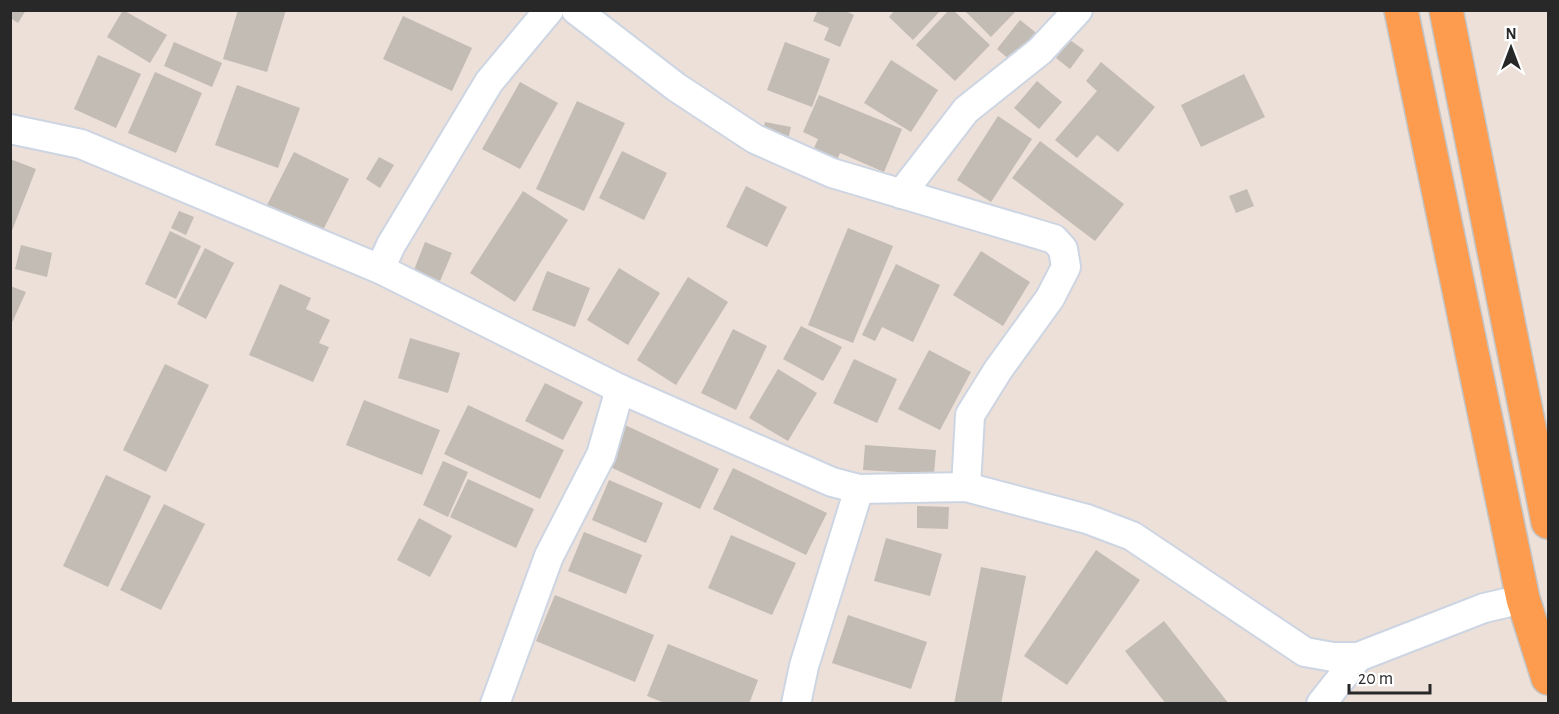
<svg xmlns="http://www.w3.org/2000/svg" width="1559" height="714" font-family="'Alegreya Sans',sans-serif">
<rect width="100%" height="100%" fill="#ece0d8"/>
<g fill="#c3bcb4">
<polygon points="10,10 26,10 18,23 12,19 10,23"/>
<polygon points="123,10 167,35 150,63 107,37"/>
<polygon points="238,10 286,10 267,72 223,59"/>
<polygon points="818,10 844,10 854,15 840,47 824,40 829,28 813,21"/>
<polygon points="895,10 941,10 913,40 889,17"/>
<polygon points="949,10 953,10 990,45 955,81 916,45"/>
<polygon points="964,10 1017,10 991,37"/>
<polygon points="403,16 472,48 452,91 383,59"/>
<polygon points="1020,20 1039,35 1016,65 997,49"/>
<polygon points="1070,40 1084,50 1070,69 1056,58"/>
<polygon points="174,42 222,63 212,87 164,66"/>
<polygon points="785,42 830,59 812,107 767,90"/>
<polygon points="98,55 141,74 116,128 74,109"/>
<polygon points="891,60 938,90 911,132 864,103"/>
<polygon points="1101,62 1155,107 1118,152 1097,135 1077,158 1055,140 1097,91 1086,81"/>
<polygon points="155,72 202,93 176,153 128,133"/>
<polygon points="1244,74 1265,117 1201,147 1181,105"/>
<polygon points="1037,81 1062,102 1039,129 1014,108"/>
<polygon points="520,82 558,103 520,169 482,149"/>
<polygon points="237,85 300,108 278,168 215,145"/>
<polygon points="819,95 902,129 884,172 840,153 834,167 810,157 818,139 803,132"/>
<polygon points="577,101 625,123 584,211 536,189"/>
<polygon points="998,116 1032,139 991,202 957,180"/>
<polygon points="765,122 791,127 787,144 761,140"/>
<polygon points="1040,141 1124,204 1095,241 1012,178"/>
<polygon points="622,151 667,173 644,220 599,198"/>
<polygon points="294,152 349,179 322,232 267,205"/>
<polygon points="379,157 394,165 380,188 366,179"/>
<polygon points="10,159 36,169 11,233 10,233"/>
<polygon points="746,186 787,207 767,247 726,227"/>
<polygon points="1247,189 1254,206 1236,213 1229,196"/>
<polygon points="523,191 568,220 515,302 470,273"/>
<polygon points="179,211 194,217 186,235 171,228"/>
<polygon points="848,228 893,246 853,343 808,325"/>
<polygon points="170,231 201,246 176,299 145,284"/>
<polygon points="425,242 452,253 440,281 414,270"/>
<polygon points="21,245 52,253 47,277 15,269"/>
<polygon points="205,248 234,263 206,319 177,304"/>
<polygon points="981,251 1030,282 1003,326 953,295"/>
<polygon points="896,264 940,285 913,342 882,327 875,341 862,335"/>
<polygon points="619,268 660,293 628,345 587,320"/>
<polygon points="547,271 590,288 575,327 532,310"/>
<polygon points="688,277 728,302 676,385 637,360"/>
<polygon points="280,284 311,298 306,309 330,320 319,343 329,347 313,382 249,355"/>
<polygon points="10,286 26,292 10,327"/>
<polygon points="801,326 842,347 823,381 783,359"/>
<polygon points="733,329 767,346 736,410 701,393"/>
<polygon points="410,338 460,353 448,393 398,378"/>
<polygon points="929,350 971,372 940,430 898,409"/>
<polygon points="854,359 897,379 877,423 833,403"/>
<polygon points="165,364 209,385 166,472 123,450"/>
<polygon points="778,369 817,393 788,441 749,418"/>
<polygon points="545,383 583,402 563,440 525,421"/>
<polygon points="364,400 440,430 422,475 346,445"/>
<polygon points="468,405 564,450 540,499 444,454"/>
<polygon points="625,425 719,469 700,509 606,465"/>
<polygon points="865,445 936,450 934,474 863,470"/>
<polygon points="443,461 468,472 448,517 423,505"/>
<polygon points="733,468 827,513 806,555 713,509"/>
<polygon points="106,475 151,496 108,587 63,566"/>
<polygon points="468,479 534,509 516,548 450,517"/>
<polygon points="609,480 663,503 646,543 592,520"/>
<polygon points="164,504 205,524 161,610 120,590"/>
<polygon points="917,506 949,507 948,529 917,528"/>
<polygon points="419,518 452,536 430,577 397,560"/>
<polygon points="584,532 642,555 626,594 568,571"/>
<polygon points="731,535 796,563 772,615 708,588"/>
<polygon points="886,538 942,554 930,596 874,581"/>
<polygon points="1096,550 1140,580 1067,685 1024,656"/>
<polygon points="981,567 1026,576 1001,704 954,704"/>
<polygon points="555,595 654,635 635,682 536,641"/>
<polygon points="848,615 927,642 911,689 832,663"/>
<polygon points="1164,621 1229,704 1166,704 1125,651"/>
<polygon points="668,644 758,680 749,704 667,704 647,696"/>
</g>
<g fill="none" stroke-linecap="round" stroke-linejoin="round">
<g stroke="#cdd5e3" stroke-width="32">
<g id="minor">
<polyline points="576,10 676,87 755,139 832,173 1054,239 1063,249 1066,267 1050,298 998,370 970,415 966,487"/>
<polyline points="10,129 81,144 380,269 620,389 832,482 859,489 966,487 1087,519 1132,536 1305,652 1333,657 1358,657 1484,608 1523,599"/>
<polyline points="901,194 966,110 1040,51 1078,10"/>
<polyline points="380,269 391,245 489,82 549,10"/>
<polyline points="495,704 549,556 601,455 620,389"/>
<polyline points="796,704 804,666 859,489"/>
<polyline points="1321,704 1358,657"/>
</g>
</g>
<g stroke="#c3c3c3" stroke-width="36">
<g id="trunk">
<polyline points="1401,10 1523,599 1548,678"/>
<polyline points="1446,10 1548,522"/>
</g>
</g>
<use href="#minor" stroke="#fff" stroke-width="28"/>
<use href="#trunk" stroke="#fd9c4f" stroke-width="33"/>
</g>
<rect width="1559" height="714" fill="none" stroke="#282828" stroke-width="24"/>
<g transform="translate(1511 48)" stroke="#ffffff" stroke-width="4.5" paint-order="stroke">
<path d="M0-4.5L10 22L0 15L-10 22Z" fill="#282828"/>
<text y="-9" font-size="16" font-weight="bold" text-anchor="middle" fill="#282828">N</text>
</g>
<path d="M1349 684v9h81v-9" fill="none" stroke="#282828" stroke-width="3"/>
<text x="1358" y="684" font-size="18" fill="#282828" stroke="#ffffff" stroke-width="4.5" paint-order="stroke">20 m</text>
</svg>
